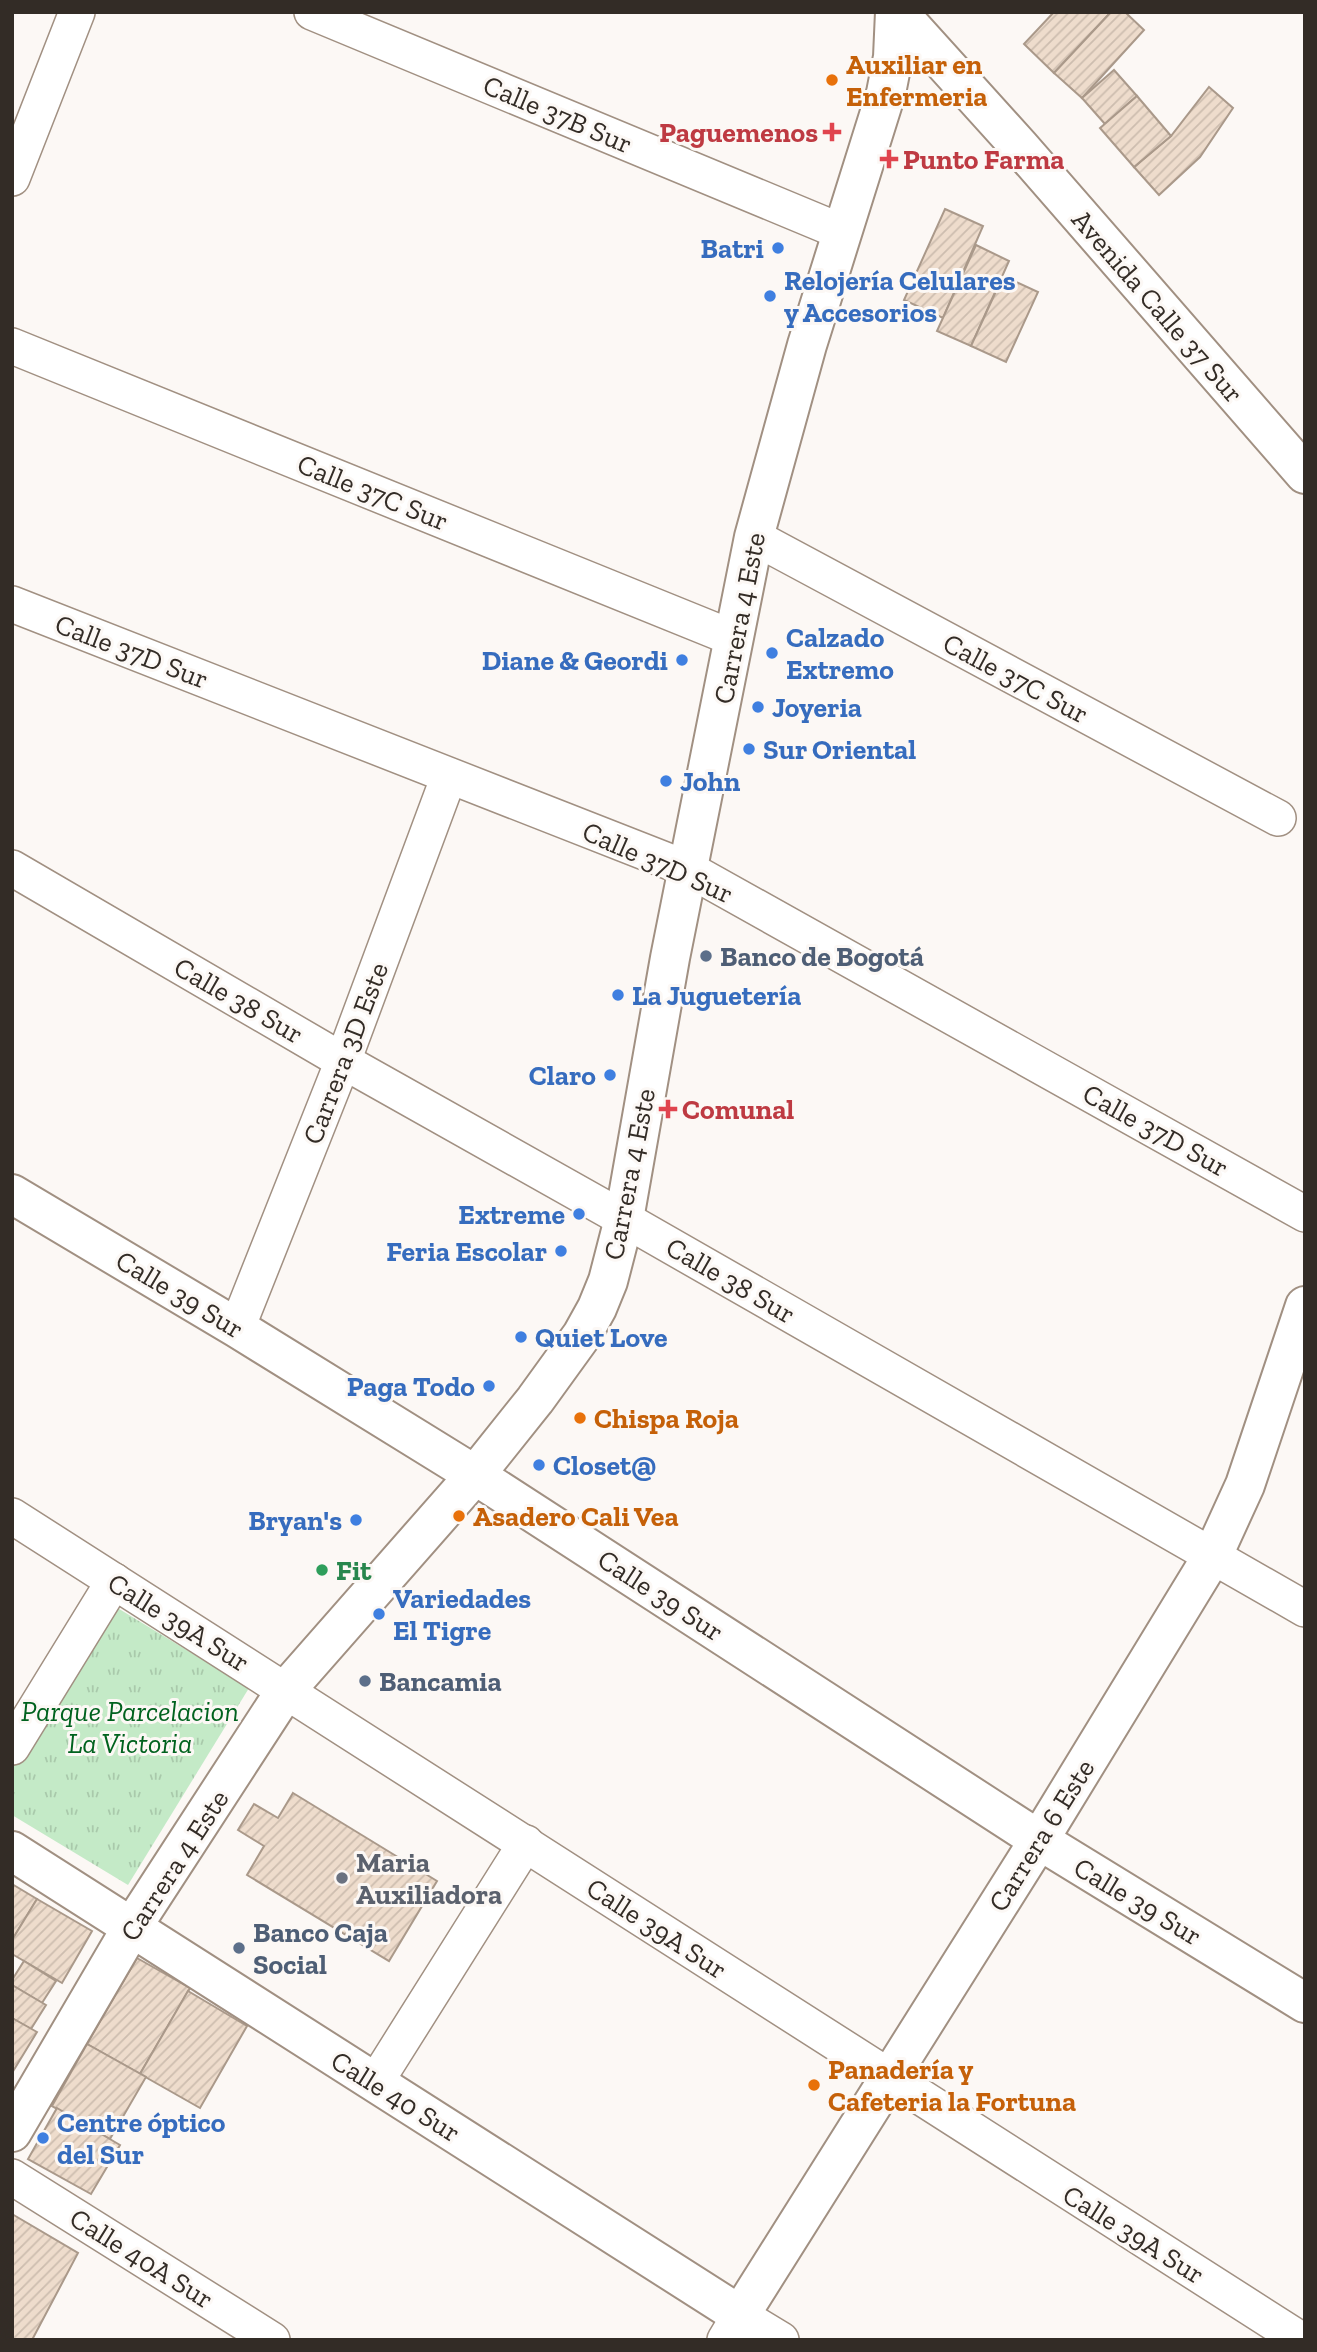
<svg xmlns="http://www.w3.org/2000/svg" width="1317" height="2352" font-family="'Zilla Slab',serif">
<defs>
<pattern id="park-tufts" width="24" height="20" patternUnits="userSpaceOnUse" patternTransform="scale(1.75)"><rect width="24" height="20" fill="#c4eac7"/><path d="M3 7l-1-3M5 7V3M7 7l1-3M15 17l-1-3M17 17v-4M19 17l1-3" fill="none" stroke="#a9c9ab"/></pattern>
<pattern id="building-hatch" width="6" height="6" patternUnits="userSpaceOnUse" patternTransform="scale(1.75)"><rect width="6" height="6" fill="#eedccc"/><path d="M-1 1l2-2M0 6l6-6M5 7l2-2" fill="none" stroke="#cdbdaf"/></pattern>
</defs>
<rect width="100%" height="100%" fill="#fcf8f5"/>
<polygon fill="url(#park-tufts)" points="111,1604 249,1688 128,1885 12,1815 12,1767"/>
<g fill="url(#building-hatch)" stroke="#aa998a" stroke-width="2">
<polygon points="1054,12 1111,12 1054,73 1024,44"/>
<polygon points="1111,12 1125,12 1144,30 1082,98 1054,73"/>
<polygon points="1114,70 1137,96 1105,124 1082,98"/>
<polygon points="1209,87 1233,108 1200,157 1159,195 1134,167 1171,136"/>
<polygon points="1137,96 1171,136 1134,167 1100,128"/>
<polygon points="945,209 983,226 943,318 904,300"/>
<polygon points="976,245 1009,261 971,346 937,331"/>
<polygon points="1003,276 1038,292 1006,362 971,346"/>
<polygon points="293,1793 437,1881 389,1961 247,1875 264,1846 238,1830 254,1804 278,1818"/>
<polygon points="12,1884 37,1899 12,1940"/>
<polygon points="37,1899 92,1931 62,1983 12,1954 12,1940"/>
<polygon points="137,1958 190,1988 140,2074 87,2044"/>
<polygon points="24,1961 56,1981 42,2003 12,1985 12,1980"/>
<polygon points="12,1985 46,2005 31,2029 12,2018"/>
<polygon points="188,1991 247,2026 200,2108 140,2074"/>
<polygon points="12,2018 37,2032 12,2073"/>
<polygon points="87,2044 146,2077 110,2139 52,2106"/>
<polygon points="57,2108 120,2145 91,2194 28,2159"/>
<polygon points="12,2214 78,2253 32,2340 12,2340"/>
</g>
<g fill="none" stroke-linecap="round" stroke-linejoin="round">
<g stroke="#a19082" stroke-width="38">
<g id="minor">
<polyline points="312,12 842,232"/>
<polyline points="12,178 77,12"/>
<polyline points="12,346 733,638"/>
<polyline points="754,537 1278,818"/>
<polyline points="12,604 688,869 1305,1214"/>
<polyline points="12,868 343,1061 624,1219 1305,1609"/>
<polyline points="237,1328 343,1061 449,776"/>
<polyline points="12,1516 1301,2340"/>
<polyline points="12,1747 114,1581"/>
<polyline points="375,2083 526,1843"/>
<polyline points="12,2177 272,2340"/>
<polyline points="725,2340 740,2315 781,2340"/>
</g>
</g>
<g stroke="#a19082" stroke-width="42">
<g id="tertiary">
<polyline points="12,1194 237,1328 475,1475 1039,1840 1305,2003"/>
<polyline points="12,1851 740,2315 1039,1840 1213,1555 1245,1485 1305,1306"/>
<polyline points="12,2132 132,1927 286,1690 475,1475 535,1400 582,1335 597,1308 608,1281 624,1219 670,958 754,537 807,345 886,93 893,57 895,12"/>
</g>
</g>
<g stroke="#a19082" stroke-width="42">
<polyline id="secondary" points="898,12 1020,147 1305,474"/>
</g>
<use href="#minor" stroke="#fff" stroke-width="35"/>
<use href="#tertiary" stroke="#fff" stroke-width="38"/>
<use href="#secondary" stroke="#fff" stroke-width="38"/>
</g>
<g fill="#e8710a" stroke="#fcf8f5" stroke-width="2.5">
<circle cx="832" cy="80" r="7"/>
<circle cx="580" cy="1418" r="7"/>
<circle cx="459" cy="1516" r="7"/>
<circle cx="814" cy="2085" r="7"/>
</g>
<g fill="#e0444e" stroke="#fcf8f5" stroke-width="2.5">
<path d="M828.5 121.5h7v7h7v7h-7v7h-7v-7h-7v-7h7z"/>
<path d="M885.5 148.5h7v7h7v7h-7v7h-7v-7h-7v-7h7z"/>
<path d="M664.5 1098.5h7v7h7v7h-7v7h-7v-7h-7v-7h7z"/>
</g>
<g fill="#3f7fe0" stroke="#fcf8f5" stroke-width="2.5">
<circle cx="778" cy="248" r="7"/>
<circle cx="770" cy="296" r="7"/>
<circle cx="772" cy="653" r="7"/>
<circle cx="682" cy="660" r="7"/>
<circle cx="758" cy="707" r="7"/>
<circle cx="749" cy="749" r="7"/>
<circle cx="666" cy="781" r="7"/>
<circle cx="618" cy="995" r="7"/>
<circle cx="610" cy="1075" r="7"/>
<circle cx="579" cy="1214" r="7"/>
<circle cx="561" cy="1251" r="7"/>
<circle cx="521" cy="1337" r="7"/>
<circle cx="489" cy="1386" r="7"/>
<circle cx="539" cy="1465" r="7"/>
<circle cx="356" cy="1520" r="7"/>
<circle cx="379" cy="1614" r="7"/>
<circle cx="43" cy="2138" r="7"/>
</g>
<g fill="#5c6f8a" stroke="#fcf8f5" stroke-width="2.5">
<circle cx="706" cy="956" r="7"/>
<circle cx="365" cy="1681" r="7"/>
<circle cx="239" cy="1948" r="7"/>
</g>
<circle fill="#2e9e5b" stroke="#fcf8f5" stroke-width="2.5" cx="322" cy="1570" r="7"/>
<circle fill="#6b7280" stroke="#fcf8f5" stroke-width="2.5" cx="342" cy="1878" r="7"/>
<g text-anchor="middle" stroke-width="6" stroke-linejoin="round" paint-order="stroke">
<g font-size="28" font-weight="bold" fill="#c56008" stroke="#fcf8f5" text-anchor="start">
<text x="846" y="74">Auxiliar en<tspan x="846" dy="32">Enfermeria</tspan></text>
<text x="594" y="1428">Chispa Roja</text>
<text x="473" y="1526">Asadero Cali Vea</text>
<text x="828" y="2079">Panadería y<tspan x="828" dy="32">Cafeteria la Fortuna</tspan></text>
</g>
<g font-size="28" fill="#332c26" stroke="#fcf8f5">
<text transform="translate(558 114) rotate(23)" y="10">Calle 37B Sur</text>
<text transform="translate(1158 306) rotate(49)" y="10">Avenida Calle 37 Sur</text>
<text transform="translate(373 492) rotate(22)" y="10">Calle 37C Sur</text>
<text transform="translate(739 618) rotate(-79)" y="10">Carrera 4 Este</text>
<text transform="translate(132 651) rotate(21)" y="10">Calle 37D Sur</text>
<text transform="translate(1016 678) rotate(28)" y="10">Calle 37C Sur</text>
<text transform="translate(658 862) rotate(24)" y="10">Calle 37D Sur</text>
<text transform="translate(239 1000) rotate(30)" y="10">Calle 38 Sur</text>
<text transform="translate(345 1053) rotate(-69)" y="10">Carrera 3D Este</text>
<text transform="translate(1156 1130) rotate(29)" y="10">Calle 37D Sur</text>
<text transform="translate(629 1174) rotate(-79)" y="10">Carrera 4 Este</text>
<text transform="translate(731 1280) rotate(30)" y="10">Calle 38 Sur</text>
<text transform="translate(180 1294) rotate(31)" y="10">Calle 39 Sur</text>
<text transform="translate(661 1595) rotate(33)" y="10">Calle 39 Sur</text>
<text transform="translate(179 1622) rotate(32)" y="10">Calle 39A Sur</text>
<text transform="translate(1041 1835) rotate(-58)" y="10">Carrera 6 Este</text>
<text transform="translate(174 1865) rotate(-57)" y="10">Carrera 4 Este</text>
<text transform="translate(1138 1901) rotate(31)" y="10">Calle 39 Sur</text>
<text transform="translate(657 1928) rotate(33)" y="10">Calle 39A Sur</text>
<text transform="translate(396 2096) rotate(32)" y="10">Calle 40 Sur</text>
<text transform="translate(1134 2234) rotate(32)" y="10">Calle 39A Sur</text>
<text transform="translate(142 2258) rotate(32)" y="10">Calle 40A Sur</text>
</g>
<g font-size="28" font-weight="bold" fill="#be3a42" stroke="#fcf8f5" text-anchor="start">
<text x="818" y="142" text-anchor="end">Paguemenos</text>
<text x="903" y="169">Punto Farma</text>
<text x="682" y="1119">Comunal</text>
</g>
<g font-size="28" font-weight="bold" fill="#366cbe" stroke="#fcf8f5" text-anchor="start">
<text x="764" y="258" text-anchor="end">Batri</text>
<text x="784" y="290">Relojería Celulares<tspan x="784" dy="32">y Accesorios</tspan></text>
<text x="786" y="647">Calzado<tspan x="786" dy="32">Extremo</tspan></text>
<text x="668" y="670" text-anchor="end">Diane &amp; Geordi</text>
<text x="772" y="717">Joyeria</text>
<text x="763" y="759">Sur Oriental</text>
<text x="680" y="791">John</text>
<text x="632" y="1005">La Juguetería</text>
<text x="596" y="1085" text-anchor="end">Claro</text>
<text x="565" y="1224" text-anchor="end">Extreme</text>
<text x="547" y="1261" text-anchor="end">Feria Escolar</text>
<text x="535" y="1347">Quiet Love</text>
<text x="475" y="1396" text-anchor="end">Paga Todo</text>
<text x="553" y="1475">Closet@</text>
<text x="342" y="1530" text-anchor="end">Bryan's</text>
<text x="393" y="1608">Variedades<tspan x="393" dy="32">El Tigre</tspan></text>
<text x="57" y="2132">Centre óptico<tspan x="57" dy="32">del Sur</tspan></text>
</g>
<g font-size="28" font-weight="bold" fill="#4e5e75" stroke="#fcf8f5" text-anchor="start">
<text x="720" y="966">Banco de Bogotá</text>
<text x="379" y="1691">Bancamia</text>
<text x="253" y="1942">Banco Caja<tspan x="253" dy="32">Social</tspan></text>
</g>
<g font-size="28" font-weight="bold" fill="#27864d" stroke="#fcf8f5" text-anchor="start">
<text x="336" y="1580">Fit</text>
</g>
<g font-size="28" font-style="italic" fill="#00621e" stroke="#fcf8f5">
<text x="130" y="1721">Parque Parcelacion<tspan x="130" dy="32">La Victoria</tspan></text>
</g>
<g font-size="28" font-weight="bold" fill="#5b616d" stroke="#fcf8f5" text-anchor="start">
<text x="356" y="1872">Maria<tspan x="356" dy="32">Auxiliadora</tspan></text>
</g>
</g>
<rect width="1317" height="2352" fill="none" stroke="#332c26" stroke-width="28"/>
</svg>
